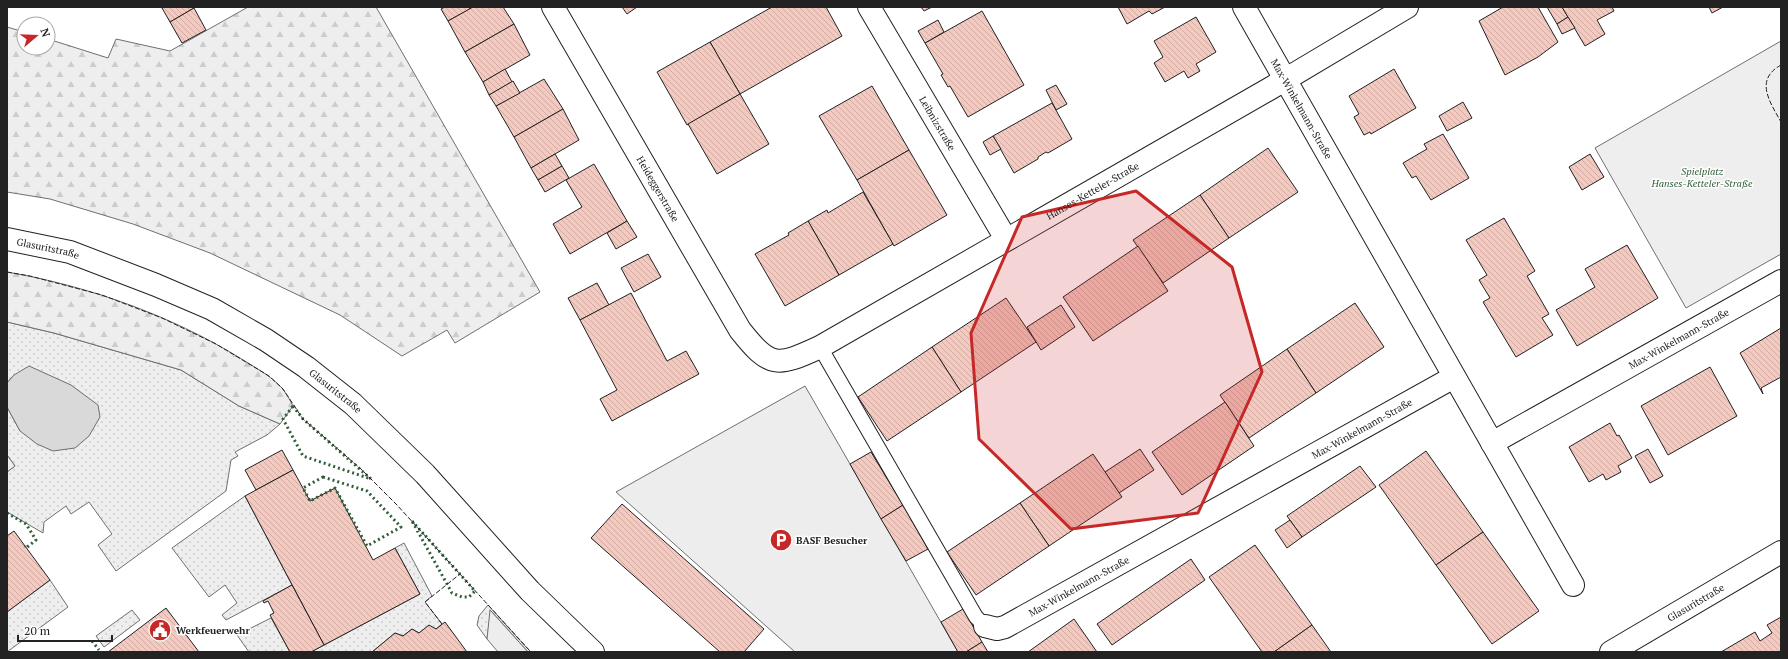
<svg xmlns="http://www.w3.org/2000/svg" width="1788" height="659" font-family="'PT Serif',serif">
<defs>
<pattern id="grass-dots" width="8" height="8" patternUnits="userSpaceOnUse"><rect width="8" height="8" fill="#eee"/><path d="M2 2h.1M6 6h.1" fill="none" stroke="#ccc" stroke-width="1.8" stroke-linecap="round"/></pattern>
<pattern id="forest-firs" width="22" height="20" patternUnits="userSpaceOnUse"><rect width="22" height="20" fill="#eee"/><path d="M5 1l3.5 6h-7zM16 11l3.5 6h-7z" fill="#ccc"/></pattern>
<pattern id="building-back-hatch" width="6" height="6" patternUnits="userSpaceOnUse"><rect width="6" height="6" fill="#f3c9c0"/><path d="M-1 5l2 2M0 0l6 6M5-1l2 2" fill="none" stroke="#d0aca5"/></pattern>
</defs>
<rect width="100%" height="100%" fill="#fff"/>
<g fill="url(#grass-dots)" stroke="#6f6f6f">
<polygon points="7,322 54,333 181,370 239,406 280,424 267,435 235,452 238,456 231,460 226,491 116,571 98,545 112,534 89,502 71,514 66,506 44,522 43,533 7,512 7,472 15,466 7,455 7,407 20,431 14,375 7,383"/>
<polygon points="245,496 292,585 226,620 222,615 237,603 225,585 209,597 172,548"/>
<polygon points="404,543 432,596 425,602 442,624 436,629 429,626 419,633 412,629 403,636 395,633 372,652 311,652 420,594 395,548"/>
<polygon points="50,580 68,607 7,652 7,612"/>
<polygon points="488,605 526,647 531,652 528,652 491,611 487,639 477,625 479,616"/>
<polygon points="132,610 140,620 104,647 96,636"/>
<polygon points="271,618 290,652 249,652 237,635"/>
</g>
<g fill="url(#forest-firs)" stroke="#6f6f6f">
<polygon points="248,7 376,7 540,292 455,343 447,330 402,356 340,315 210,253 133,224 50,199 7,192 7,27 24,32 24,48 48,48 48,39 108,58 116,39 170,51"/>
<path d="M7,272C88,286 170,315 240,358C254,367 270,375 282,388C286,393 290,400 293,406L280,424L239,406L181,370L54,333L7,322Z"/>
</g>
<g fill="#eee" stroke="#6f6f6f">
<polygon points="1781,41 1781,254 1686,308 1595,148"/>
<polygon points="7,455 15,466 7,472"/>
</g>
<g fill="#ededed" stroke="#6f6f6f">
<polygon points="805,386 850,464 958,652 795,652 616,492"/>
<polygon points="490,610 528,652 498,652 487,639"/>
</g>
<polygon fill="#d9d9d9" stroke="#6f6f6f" points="29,366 71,385 98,405 100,417 89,436 75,448 53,451 37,444 20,431 7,407 7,383 14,375"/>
<g fill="url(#building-back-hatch)" stroke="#222">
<polygon points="165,7 193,7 194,8 170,22 162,8"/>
<polygon points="445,7 469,7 470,9 448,21 441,9"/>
<polygon points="473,7 503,7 514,24 465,52 448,21"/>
<polygon points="622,7 637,7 627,14"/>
<polygon points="772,7 826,7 842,36 740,94 710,42"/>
<polygon points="921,7 932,7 924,11"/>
<polygon points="1118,7 1165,7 1152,14 1149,11 1127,24"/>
<polygon points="1503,7 1538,7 1558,42 1538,57 1505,75 1479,21"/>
<polygon points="1547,7 1562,7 1568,17 1557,24"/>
<polygon points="1562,7 1612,7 1614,11 1597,20 1605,34 1585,46"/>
<polygon points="1709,7 1723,7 1712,13"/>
<polygon points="194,8 206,30 182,43 170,22"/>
<polygon points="982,11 1024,85 968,117 950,86 948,87 941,75 943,74 925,43"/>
<polygon points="1196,17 1216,52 1196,64 1200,71 1188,78 1184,71 1165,82 1154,63 1163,57 1154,41"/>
<polygon points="1568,17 1575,28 1562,34 1557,24"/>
<polygon points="938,20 944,32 925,43 918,31"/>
<polygon points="514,24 530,55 483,82 465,52"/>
<polygon points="710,42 740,94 687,125 657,72"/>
<polygon points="505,69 512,82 489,95 483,82"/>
<polygon points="1394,69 1416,108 1371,134 1370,132 1364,135 1354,117 1359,114 1349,96"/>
<polygon points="544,79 563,109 514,137 496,106"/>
<polygon points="513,81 520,93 496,106 489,95"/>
<polygon points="1056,85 1067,104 1056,110 1046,90"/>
<polygon points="872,86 909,150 857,180 819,116"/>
<polygon points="740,94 769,144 717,174 688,124"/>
<polygon points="1463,102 1472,118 1447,131 1439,116"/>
<polygon points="1052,103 1072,139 1048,153 1046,152 1038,157 1038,159 1014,173 993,136"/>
<polygon points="563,109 579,140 531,168 514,137"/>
<polygon points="1443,134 1469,178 1431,200 1416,176 1412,178 1403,163 1427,149 1424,144"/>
<polygon points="993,136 1001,149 990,155 983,142"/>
<polygon points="1268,148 1298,192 1229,238 1200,195"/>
<polygon points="909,150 947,215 894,246 857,180"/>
<polygon points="555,154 562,166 538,180 531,168"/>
<polygon points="1590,154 1604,177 1582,190 1569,167"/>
<polygon points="594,164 627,221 570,254 553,224 582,207 566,180"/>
<polygon points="562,166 569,178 545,192 538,180"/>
<polygon points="863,192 893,244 839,275 808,221 827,210 828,213"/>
<polygon points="1200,195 1229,238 1163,283 1133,240"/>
<polygon points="1504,218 1535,271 1527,276 1549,314 1542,318 1553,335 1516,357 1483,302 1490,298 1479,280 1487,275 1466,240"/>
<polygon points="627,221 637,237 616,249 607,233"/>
<polygon points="808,221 839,275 785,306 755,254 789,235 788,233"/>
<polygon points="1627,245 1658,298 1577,346 1556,310 1595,287 1585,269"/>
<polygon points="1138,246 1168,291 1093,341 1063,297"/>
<polygon points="648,254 661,277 634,292 621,268"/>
<polygon points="597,283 609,305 580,320 568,298"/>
<polygon points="631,293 667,361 686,351 699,374 612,421 600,399 617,390 580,320"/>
<polygon points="1006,298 1036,342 961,392 932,347"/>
<polygon points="1355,303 1384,347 1316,393 1287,349"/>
<polygon points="1061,305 1075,327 1041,350 1027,327"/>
<polygon points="1781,328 1781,377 1761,388 1763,394 1740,353"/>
<polygon points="932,347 961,392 887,441 858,397"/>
<polygon points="1287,349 1316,393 1249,438 1220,395"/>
<polygon points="1710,367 1737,416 1668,455 1641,406"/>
<polygon points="1225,402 1254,446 1182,495 1152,452"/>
<polygon points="1610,423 1617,436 1619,435 1632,458 1618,466 1621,472 1606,480 1603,474 1589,482 1569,447"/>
<polygon points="1140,449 1154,470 1119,493 1105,472"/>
<polygon points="1648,449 1663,476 1650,483 1635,456"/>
<polygon points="282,450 293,470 256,490 245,470"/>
<polygon points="1426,451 1483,532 1436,565 1379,485"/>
<polygon points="871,452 903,505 881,519 850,464"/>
<polygon points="1093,454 1122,497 1049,546 1020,503"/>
<polygon points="1360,466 1376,487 1302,537 1287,516"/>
<polygon points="293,470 310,501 335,488 373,560 395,548 420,594 324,645 245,496"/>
<polygon points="1020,503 1049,546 976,595 947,552"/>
<polygon points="622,504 764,629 744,652 720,652 591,538"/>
<polygon points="903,505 928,549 906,561 881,519"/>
<polygon points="1290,520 1302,537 1287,548 1275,530"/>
<polygon points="14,531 50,580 7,612 7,536"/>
<polygon points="1483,532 1539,611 1492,644 1436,565"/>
<polygon points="1255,545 1312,625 1274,652 1262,652 1209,577"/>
<polygon points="1191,559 1205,580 1112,645 1097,624"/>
<polygon points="292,585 324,645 311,652 290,652 270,615 274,613 268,601 264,603 263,601"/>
<polygon points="166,608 199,652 108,652"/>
<polygon points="963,609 982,642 966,652 958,652 941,622"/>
<polygon points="1781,617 1781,652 1721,652 1755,632 1760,641 1772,633 1767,625"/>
<polygon points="1074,619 1097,652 1028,652"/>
<polygon points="445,622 467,652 372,652 395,633 403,636 412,629 419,633 429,625 436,629"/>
<polygon points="1312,625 1331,652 1274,652"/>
<polygon points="982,642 988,652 966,652"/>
</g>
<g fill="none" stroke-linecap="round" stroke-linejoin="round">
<g stroke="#222" stroke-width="16">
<polyline id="service" points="820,347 976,617 985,626"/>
</g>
<g stroke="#222" stroke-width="24">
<g id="minor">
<path id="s1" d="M553,7L740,330C770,368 777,367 820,347L1271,88L1407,7"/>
<path id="s2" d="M869,7L1006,239"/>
<path id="s3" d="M1244,7L1573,585"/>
<path id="s4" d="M1492,443L1781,281"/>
<path id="s5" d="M985,626L997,629L1005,627L1454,377"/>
</g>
</g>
<g stroke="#222" stroke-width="24">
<g id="secondary">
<path id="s6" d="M7,239L70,252L156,285L212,309L266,340L306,367L353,404L425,474L530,591L593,652"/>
<path id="s7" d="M1611,652L1781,552"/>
</g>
</g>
<use href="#service" stroke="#fff" stroke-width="14"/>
<use href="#minor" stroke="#fff" stroke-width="22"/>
<use href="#secondary" stroke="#fff" stroke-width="22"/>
<g stroke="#2f5e38" stroke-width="3" stroke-dasharray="2 3" stroke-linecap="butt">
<polygon points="293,406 303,419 371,479 303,456 283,419"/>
<polygon points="323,477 367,491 401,527 367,546 335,488 310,501 303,488"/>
<polyline points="7,513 26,524 36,540 26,548 25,546"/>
<polygon points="412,521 475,591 469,597 462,597 452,593"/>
<polyline points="92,641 99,650"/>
</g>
<g stroke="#222" stroke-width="1" stroke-dasharray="5 2" stroke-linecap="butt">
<path d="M1781,65C1754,80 1770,102 1781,122"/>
<polyline points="7,272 30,276 102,295 162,318 216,344 269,376 283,389 303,419 361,469 397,505 531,652"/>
<polyline points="442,624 425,602 460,574"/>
</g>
</g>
<path fill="#c62828" fill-opacity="0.2" stroke="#c62828" stroke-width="3" stroke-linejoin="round" d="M1136,191L1232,267L1262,372L1198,513L1071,529L979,439L971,333L1022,217Z"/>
<defs>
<g id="parking-disc" transform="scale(1.15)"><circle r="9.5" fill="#c62828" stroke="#fff"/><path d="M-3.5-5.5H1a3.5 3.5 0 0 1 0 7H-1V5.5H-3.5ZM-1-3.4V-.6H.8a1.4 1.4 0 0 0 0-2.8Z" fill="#fff"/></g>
<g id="civic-disc" transform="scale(1.15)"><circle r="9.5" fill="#c62828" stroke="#fff"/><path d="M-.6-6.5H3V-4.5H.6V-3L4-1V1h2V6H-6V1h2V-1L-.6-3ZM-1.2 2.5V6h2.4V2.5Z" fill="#fff"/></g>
</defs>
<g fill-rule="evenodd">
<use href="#parking-disc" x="781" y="540"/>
<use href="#civic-disc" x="160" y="630"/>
</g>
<g text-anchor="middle" stroke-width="3" stroke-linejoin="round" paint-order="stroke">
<g font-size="10" fill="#222" stroke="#fff">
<text dy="4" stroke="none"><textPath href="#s3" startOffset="117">Max-Winkelmann-Straße</textPath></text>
<text dy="4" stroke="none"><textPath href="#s2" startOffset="135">Leibnizstraße</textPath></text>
<text dy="4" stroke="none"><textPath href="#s1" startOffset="210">Heideggerstraße</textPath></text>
<text dy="4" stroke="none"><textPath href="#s1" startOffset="782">Hanses-Ketteler-Straße</textPath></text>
<text dy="4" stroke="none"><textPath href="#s6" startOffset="42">Glasuritstraße</textPath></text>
<text dy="4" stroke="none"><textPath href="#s4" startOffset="214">Max-Winkelmann-Straße</textPath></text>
<text dy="4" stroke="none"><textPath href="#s6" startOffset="366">Glasuritstraße</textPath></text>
<text dy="4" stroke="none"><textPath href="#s5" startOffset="429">Max-Winkelmann-Straße</textPath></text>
<text dy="4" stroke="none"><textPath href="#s5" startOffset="105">Max-Winkelmann-Straße</textPath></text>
<text dy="4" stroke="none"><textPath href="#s7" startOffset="98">Glasuritstraße</textPath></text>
</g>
<g font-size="10" font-style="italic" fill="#2f5e38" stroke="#fff">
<text x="1702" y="175">Spielplatz<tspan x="1702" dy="12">Hanses-Ketteler-Straße</tspan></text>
</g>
<g font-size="10" font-weight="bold" fill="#222" stroke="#fff" text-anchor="start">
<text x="796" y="544">BASF Besucher</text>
<text x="176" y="634">Werkfeuerwehr</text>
</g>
</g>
<rect width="1788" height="659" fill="none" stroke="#222222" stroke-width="16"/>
<g transform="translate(36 36) rotate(71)"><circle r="19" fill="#ffffff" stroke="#a7a7a7"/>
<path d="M0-3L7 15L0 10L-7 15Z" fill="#c62828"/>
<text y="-6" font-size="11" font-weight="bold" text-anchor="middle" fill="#222222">N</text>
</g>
<path d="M18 635v6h94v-6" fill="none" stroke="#222222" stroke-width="2"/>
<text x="24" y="635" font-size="12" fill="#222222" stroke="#ffffff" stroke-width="3" paint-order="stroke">20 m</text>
</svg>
